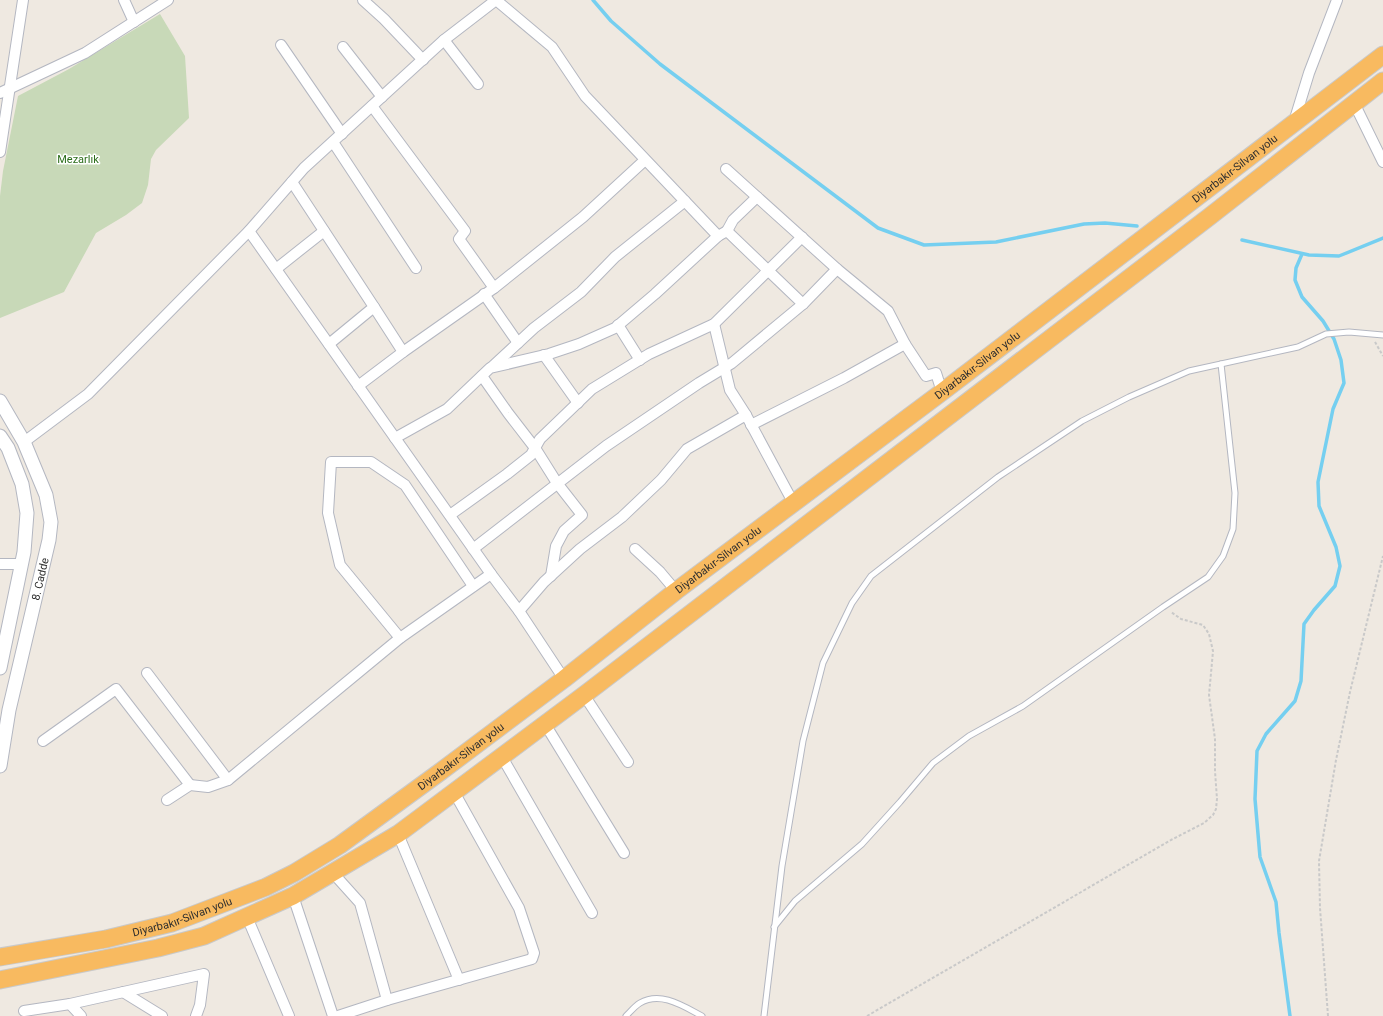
<svg xmlns="http://www.w3.org/2000/svg" width="1383" height="1016" font-family="Roboto,sans-serif">
<rect width="100%" height="100%" fill="#efe9e1"/>
<polygon fill="#c8d9b8" points="160,14 185,56 189,118 156,150 151,159 148,185 142,203 126,215 96,233 64,292 0,318 0,196 3,171 18,96 69,69"/>
<g fill="none" stroke-linecap="round" stroke-linejoin="round">
<g stroke="#75cff0" stroke-width="3.5">
<polyline points="593,0 611,21 660,64 878,228 924,245 996,242 1084,224 1105,223 1137,226"/>
<polyline points="1242,240 1309,255 1339,256 1383,238"/>
<polyline points="1290,1016 1279,933 1276,902 1260,857 1255,799 1257,751 1266,734 1295,701 1301,681 1304,624 1314,610 1335,586 1340,566 1336,547 1319,506 1318,482 1333,409 1344,383 1341,360 1334,339 1323,321 1302,297 1295,280 1296,268 1302,254"/>
</g>
<g stroke="#b4b7c1" stroke-width="7">
<g id="service">
<polyline points="774,927 795,901 862,844 900,802 933,763 969,736 1023,706 1163,607 1208,577 1223,556 1233,529 1235,493 1221,364"/>
<path d="M626,1016C630,1012 635,1006 640,1003C661,991 683,1006 702,1016"/>
<polyline points="764,1016 782,866 803,741 823,663 852,603 871,576 998,477 1082,421 1129,397 1189,371 1298,347 1326,334 1349,332 1383,335"/>
</g>
</g>
<g stroke="#b4b7c1" stroke-width="12">
<g id="minor">
<polyline points="124,0 134,22"/>
<polyline points="363,0 384,19 423,60"/>
<polyline points="444,40 478,84"/>
<polyline points="281,45 342,134"/>
<polyline points="343,47 382,97"/>
<polyline points="0,93 85,53 168,0"/>
<polyline points="1354,103 1383,162"/>
<polyline points="372,106 465,231 459,239 494,288"/>
<polyline points="1294,122 1309,73 1337,0"/>
<polyline points="333,142 416,268"/>
<polyline points="0,152 23,0"/>
<polyline points="726,169 837,269 888,311 905,344 926,376 936,373 942,392"/>
<polyline points="292,182 374,307 329,344"/>
<polyline points="249,231 491,574 519,611 564,679"/>
<polyline points="727,231 733,220 757,197"/>
<polyline points="276,269 324,231"/>
<polyline points="484,294 518,343"/>
<polyline points="374,307 403,352"/>
<polyline points="714,324 730,390 746,415 794,504"/>
<polyline points="618,325 640,360"/>
<polyline points="544,355 578,403"/>
<polyline points="492,367 534,328 581,292 615,257 685,201"/>
<polyline points="482,376 508,413 535,448 557,483 582,515 564,531 556,546 551,576"/>
<polyline points="358,386 403,352 494,288 583,217 645,160"/>
<polyline points="751,425 844,378 905,344"/>
<polyline points="395,438 447,409 490,368 549,354 579,344 615,328 655,294 718,236 727,231 803,304"/>
<polyline points="24,442 88,394 249,231 304,168 444,40 496,0 552,47 585,96 718,236"/>
<polyline points="450,515 507,474 531,455 540,439 592,389 649,354 714,324 802,237"/>
<polyline points="473,549 606,446 699,383 732,363 803,304 837,269"/>
<polyline points="635,549 660,572 676,591"/>
<polyline points="0,564 21,564"/>
<polyline points="519,611 544,582 580,549 622,517 661,480 687,449 746,415"/>
<polyline points="400,638 340,565 328,513 331,462 371,462 405,485 473,586"/>
<polyline points="147,673 228,780"/>
<polyline points="584,695 628,762"/>
<polyline points="545,724 624,853"/>
<polyline points="43,741 116,689 190,785"/>
<polyline points="502,757 592,913"/>
<polyline points="167,800 190,785 208,787 228,780 400,638 491,574"/>
<polyline points="398,834 459,980"/>
<polyline points="333,873 360,903 387,1000"/>
<polyline points="293,896 333,1016"/>
<polyline points="247,917 289,1016"/>
<polyline points="123,992 162,1016"/>
<polyline points="70,1004 81,1016"/>
<polyline points="24,1011 70,1004 204,974 200,1005 196,1016"/>
<polyline points="338,1016 387,1000 532,959 534,953 519,908 454,792"/>
</g>
</g>
<g stroke="#b4b7c1" stroke-width="15">
<g id="tertiary">
<polyline points="0,401 24,442 46,495 51,522 49,540 9,710 0,766"/>
<polyline points="0,436 8,448 22,484 27,513 24,552 0,668"/>
</g>
</g>
<g stroke="#c9c9c9" stroke-width="19">
<g id="trunk">
<path id="s1" d="M0,957L106,939L172,923L266,887L294,873L340,845L440,772L564,679L676,591L942,392L1383,55"/>
<polyline points="0,980 158,948 204,936 293,896 398,834 584,695 1209,217 1383,81"/>
</g>
</g>
<g stroke="#c9c9c9" stroke-width="2" stroke-dasharray="3 2" stroke-linecap="butt">
<polyline points="1375,342 1383,356"/>
<polyline points="867,1016 1171,840 1204,823 1213,815 1216,809 1217,799 1215,771 1215,739 1209,695 1213,651 1209,634 1203,625 1181,619 1171,612"/>
<polyline points="1328,1016 1320,908 1319,861 1336,760 1350,692 1383,556"/>
</g>
<use href="#service" stroke="#fff" stroke-width="5"/>
<use href="#minor" stroke="#fff" stroke-width="10"/>
<use href="#tertiary" stroke="#fff" stroke-width="13"/>
<use href="#trunk" stroke="#f8ba60" stroke-width="17"/>
</g>
<g text-anchor="middle" stroke-width="3" stroke-linejoin="round" paint-order="stroke">
<g font-size="11" fill="#2c6e1b" stroke="#fff">
<text x="78" y="163">Mezarlık</text>
</g>
<g font-size="11" fill="#2e2e2e" stroke="#fff">
<text dy="4" stroke="none"><textPath href="#s1" startOffset="1483">Diyarbakır-Silvan yolu</textPath></text>
<text dy="4" stroke="none"><textPath href="#s1" startOffset="1159">Diyarbakır-Silvan yolu</textPath></text>
<text dy="4" stroke="none"><textPath href="#s1" startOffset="835">Diyarbakır-Silvan yolu</textPath></text>
<text transform="translate(40 579) rotate(-77)" y="4">8. Cadde</text>
<text dy="4" stroke="none"><textPath href="#s1" startOffset="511">Diyarbakır-Silvan yolu</textPath></text>
<text dy="4" stroke="none"><textPath href="#s1" startOffset="187">Diyarbakır-Silvan yolu</textPath></text>
</g>
</g>
</svg>
